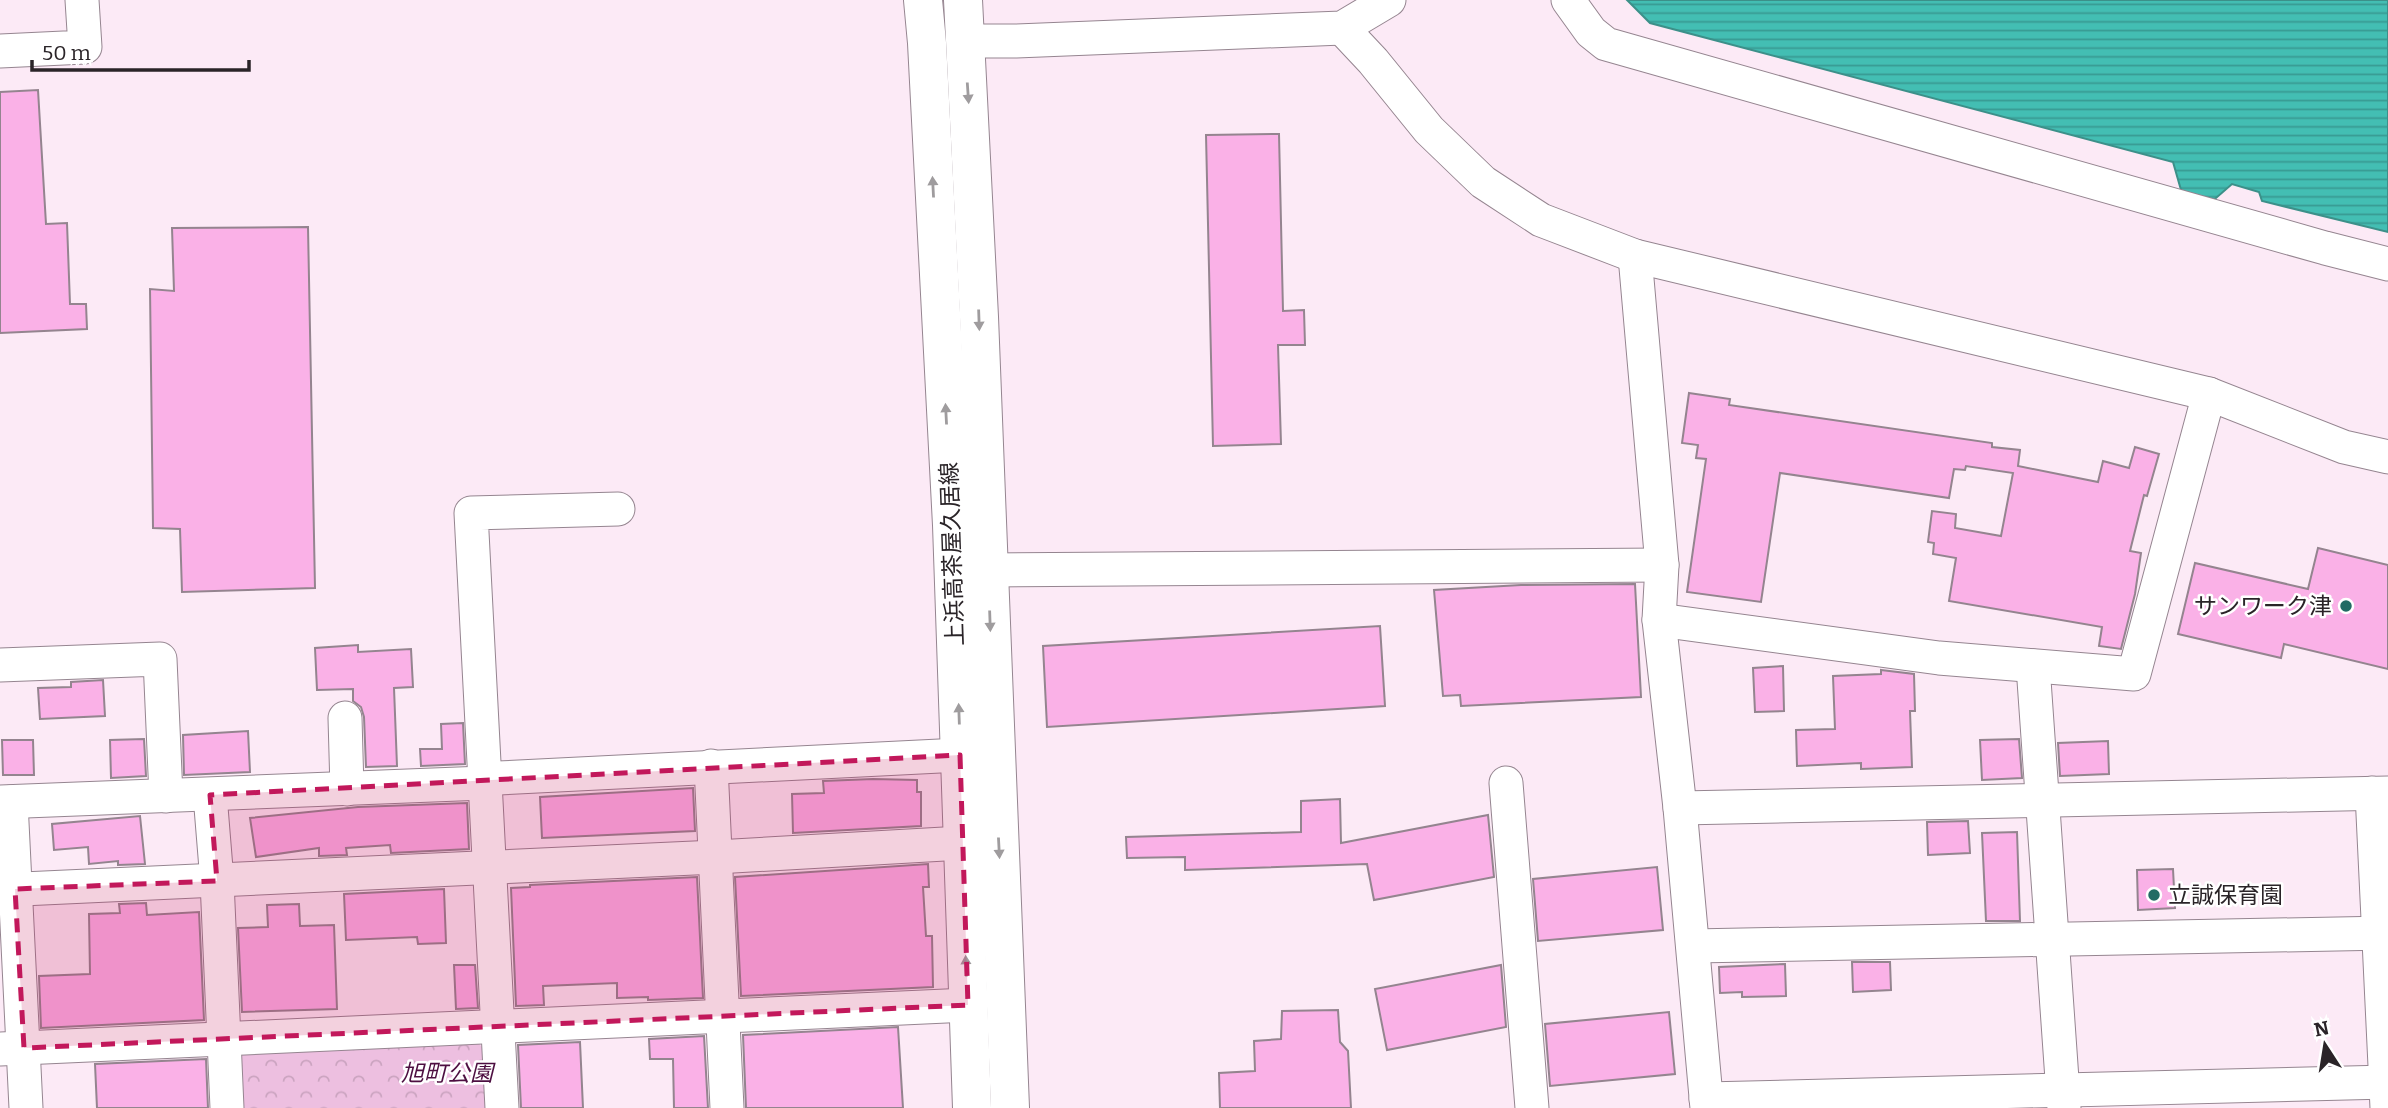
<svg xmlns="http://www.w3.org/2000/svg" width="2388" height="1108" font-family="Bitter,'Noto Sans JP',serif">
<defs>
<pattern id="park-crowns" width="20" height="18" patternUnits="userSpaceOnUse" patternTransform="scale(1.75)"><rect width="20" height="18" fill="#edbfe0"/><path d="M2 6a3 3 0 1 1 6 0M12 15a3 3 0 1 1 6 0" fill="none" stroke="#cba4c0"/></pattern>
<pattern id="water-rules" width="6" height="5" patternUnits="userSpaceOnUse" patternTransform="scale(1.75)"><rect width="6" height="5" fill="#43beb3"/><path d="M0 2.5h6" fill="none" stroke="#389a92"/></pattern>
</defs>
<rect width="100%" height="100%" fill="#fceaf6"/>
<polygon fill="url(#park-crowns)" points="472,1036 483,1048 485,1108 234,1108 232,1050"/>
<polygon fill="url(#water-rules)" stroke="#3c9089" stroke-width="2" points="1627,0 2388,0 2388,232 2262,201 2259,192 2232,184 2208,205 2183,197 2173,162 1650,23"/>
<g fill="#fab1e7" stroke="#94848f" stroke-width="2">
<polygon points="38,90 46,224 67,223 70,304 86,304 87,329 0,333 0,92"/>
<polygon points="1279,134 1283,311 1304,310 1305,345 1278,345 1281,444 1213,446 1206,135"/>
<polygon points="308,227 315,588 182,592 180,529 153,528 150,289 174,291 172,228"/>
<polygon points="1689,393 1730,399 1729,405 1992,443 1992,447 2020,450 2018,466 2098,482 2103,461 2129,468 2135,447 2159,454 2147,496 2144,495 2130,551 2141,553 2135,594 2121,649 2099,646 2102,627 1949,601 1956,558 1933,554 1934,543 1928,542 1932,511 1956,514 1955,528 2001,536 2013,473 1966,466 1965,470 1954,469 1949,498 1780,473 1761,602 1687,592 1706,459 1696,458 1698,445 1682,443"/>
<polygon points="2318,548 2388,565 2388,669 2284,644 2281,658 2178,634 2195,563 2308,589"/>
<polygon points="1635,584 1641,697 1461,706 1460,695 1443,696 1434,590 1521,585"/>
<polygon points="1380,626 1385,706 1047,727 1043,646"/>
<polygon points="358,645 358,652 411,649 413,687 394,688 397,766 366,767 364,717 361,707 353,701 353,689 317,690 315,648"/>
<polygon points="1783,666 1784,711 1755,712 1753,668"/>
<polygon points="1881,670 1914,674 1915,711 1910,711 1912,767 1861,769 1861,763 1797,766 1796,730 1835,729 1833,676 1881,674"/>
<polygon points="103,680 105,716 40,719 38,688 71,687 71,682"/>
<polygon points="463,723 465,764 421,766 420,749 442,749 441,724"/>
<polygon points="248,731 250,772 184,775 183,735"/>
<polygon points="144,739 146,776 111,778 110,740"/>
<polygon points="2019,739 2022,778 1982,780 1980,740"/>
<polygon points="2,740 33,740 34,775 3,775"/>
<polygon points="2108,741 2109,774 2060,776 2058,743"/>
<polygon points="873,779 917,780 917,792 921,792 921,826 793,833 792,794 824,793 823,781"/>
<polygon points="693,788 695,831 542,838 540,797"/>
<polygon points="1340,799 1341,843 1488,815 1494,877 1374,900 1367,864 1185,870 1185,857 1127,858 1126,837 1301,832 1301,801"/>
<polygon points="467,803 469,849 391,853 390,845 346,848 347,855 319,856 319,848 256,857 250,818 358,807"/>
<polygon points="140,816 145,864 118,865 118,861 89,864 88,847 54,850 52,824"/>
<polygon points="1968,821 1970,853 1928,855 1927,822"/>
<polygon points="2017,832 2020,921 1986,921 1982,833"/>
<polygon points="928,864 929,887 923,887 926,936 932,936 933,987 741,996 735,877"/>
<polygon points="1657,867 1663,930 1538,941 1533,879"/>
<polygon points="2173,869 2175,908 2138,910 2137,870"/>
<polygon points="697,877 703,998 648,1000 648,997 617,998 617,983 543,986 544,1005 516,1006 511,888 530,887 530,885"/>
<polygon points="444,889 446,943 418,944 417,937 346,940 344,894"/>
<polygon points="146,903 147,915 199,912 204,1020 41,1028 39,976 90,974 89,914 120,913 119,904"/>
<polygon points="299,904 300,926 334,925 337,1009 242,1012 238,928 268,927 267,905"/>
<polygon points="1852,962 1890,962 1891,990 1853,992"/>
<polygon points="1785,964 1786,996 1742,997 1742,992 1720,993 1719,967"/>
<polygon points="454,965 475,965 478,1008 456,1009"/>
<polygon points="1501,965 1506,1027 1387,1050 1375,989"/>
<polygon points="1338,1010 1340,1042 1348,1051 1351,1108 1220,1108 1219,1073 1255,1071 1254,1041 1281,1039 1282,1011"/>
<polygon points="1669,1012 1675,1074 1550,1086 1545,1024"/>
<polygon points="898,1027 903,1108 746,1108 743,1035"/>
<polygon points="704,1036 708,1108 674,1108 673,1059 650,1059 649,1039"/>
<polygon points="580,1042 583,1108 521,1108 518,1045"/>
<polygon points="206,1059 208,1108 97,1108 95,1064"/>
</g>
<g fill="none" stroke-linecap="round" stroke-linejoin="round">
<g stroke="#958590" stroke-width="35">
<g id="minor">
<polyline points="1568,0 1591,32 1606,44 2325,248 2388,264"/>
<polyline points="1342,28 1373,61 1429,130 1483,182 1541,220 1635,256 2209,394 2344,447 2388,457"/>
<polyline points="966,41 1016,41 1342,28 1389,0"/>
<polyline points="0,51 85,47 82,0"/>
<polyline points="1635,256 1662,565 1659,620 1680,808 1707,1108"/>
<polyline points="988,570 1662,565"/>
<polyline points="1659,620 1939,658 2134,674 2209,394"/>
<polyline points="0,665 160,659 166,796"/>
<polyline points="2033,666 2064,1108"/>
<polyline points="345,718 347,789"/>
<polyline points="711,766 727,1108"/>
<polyline points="1506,783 1532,1108"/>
<polyline points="2372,793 2387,1108"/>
<polyline points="210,795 217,881 227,1108"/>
<polyline points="0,802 484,783 498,778 960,755"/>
<polyline points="11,802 26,1108"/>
<polyline points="1680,808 2388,793"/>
<polyline points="0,890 716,857 962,843"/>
<polyline points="1693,946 2388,933"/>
<polyline points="0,1049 968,1005"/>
<polyline points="1706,1099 2388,1082"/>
<polyline points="502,1108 471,513 618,509"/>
</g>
</g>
<g stroke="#958590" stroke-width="40">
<g id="major">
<polyline points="923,0 927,43 952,525 972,1108"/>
<polyline points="963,0 979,317 1010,1108"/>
</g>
</g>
<use href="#minor" stroke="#fff" stroke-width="33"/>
<use href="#major" stroke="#fff" stroke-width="38"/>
</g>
<defs><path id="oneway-solid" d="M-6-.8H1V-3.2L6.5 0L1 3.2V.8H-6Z" transform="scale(1.75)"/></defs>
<g fill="#9f9c9e">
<use href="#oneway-solid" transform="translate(968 93) rotate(86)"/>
<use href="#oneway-solid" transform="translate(933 187) rotate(-93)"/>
<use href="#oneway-solid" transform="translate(979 320) rotate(88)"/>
<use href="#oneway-solid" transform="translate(946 414) rotate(-93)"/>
<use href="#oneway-solid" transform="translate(990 621) rotate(88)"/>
<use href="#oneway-solid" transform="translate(959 714) rotate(-92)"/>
<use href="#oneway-solid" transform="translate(999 848) rotate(87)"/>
<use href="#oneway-solid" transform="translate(966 966) rotate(-92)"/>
</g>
<path fill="#c2185b" fill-opacity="0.2" stroke="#c2185b" stroke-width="5" stroke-dasharray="14 9" stroke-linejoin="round" d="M960,755L968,1005L24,1048L15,889L217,881L210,795Z"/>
<g fill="#216b64" stroke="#fff" stroke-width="2.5">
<circle cx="2346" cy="606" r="7"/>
<circle cx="2154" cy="895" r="7"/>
</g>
<g text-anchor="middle" stroke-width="5" stroke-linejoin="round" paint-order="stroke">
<g font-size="23" fill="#2a2428" stroke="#fff">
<text transform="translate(952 554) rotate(-92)" y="8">上浜高茶屋久居線</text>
</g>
<g font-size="23" fill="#2a2428" stroke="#fff" text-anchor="end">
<text x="2332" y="614">サンワーク津</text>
<text x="2168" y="903" text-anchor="start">立誠保育園</text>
</g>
<g font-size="23" font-style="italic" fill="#4d0f41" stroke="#fff">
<text x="447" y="1081">旭町公園</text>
</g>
</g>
<g transform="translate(2325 1045) rotate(348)" stroke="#ffffff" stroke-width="5" paint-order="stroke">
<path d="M0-5L12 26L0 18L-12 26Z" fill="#2a2428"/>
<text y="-10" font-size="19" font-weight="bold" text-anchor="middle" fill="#2a2428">N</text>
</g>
<path d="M32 60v10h217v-10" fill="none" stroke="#2a2428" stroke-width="3.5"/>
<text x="42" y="60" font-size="21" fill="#2a2428" stroke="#ffffff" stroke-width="5" paint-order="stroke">50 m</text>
</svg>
